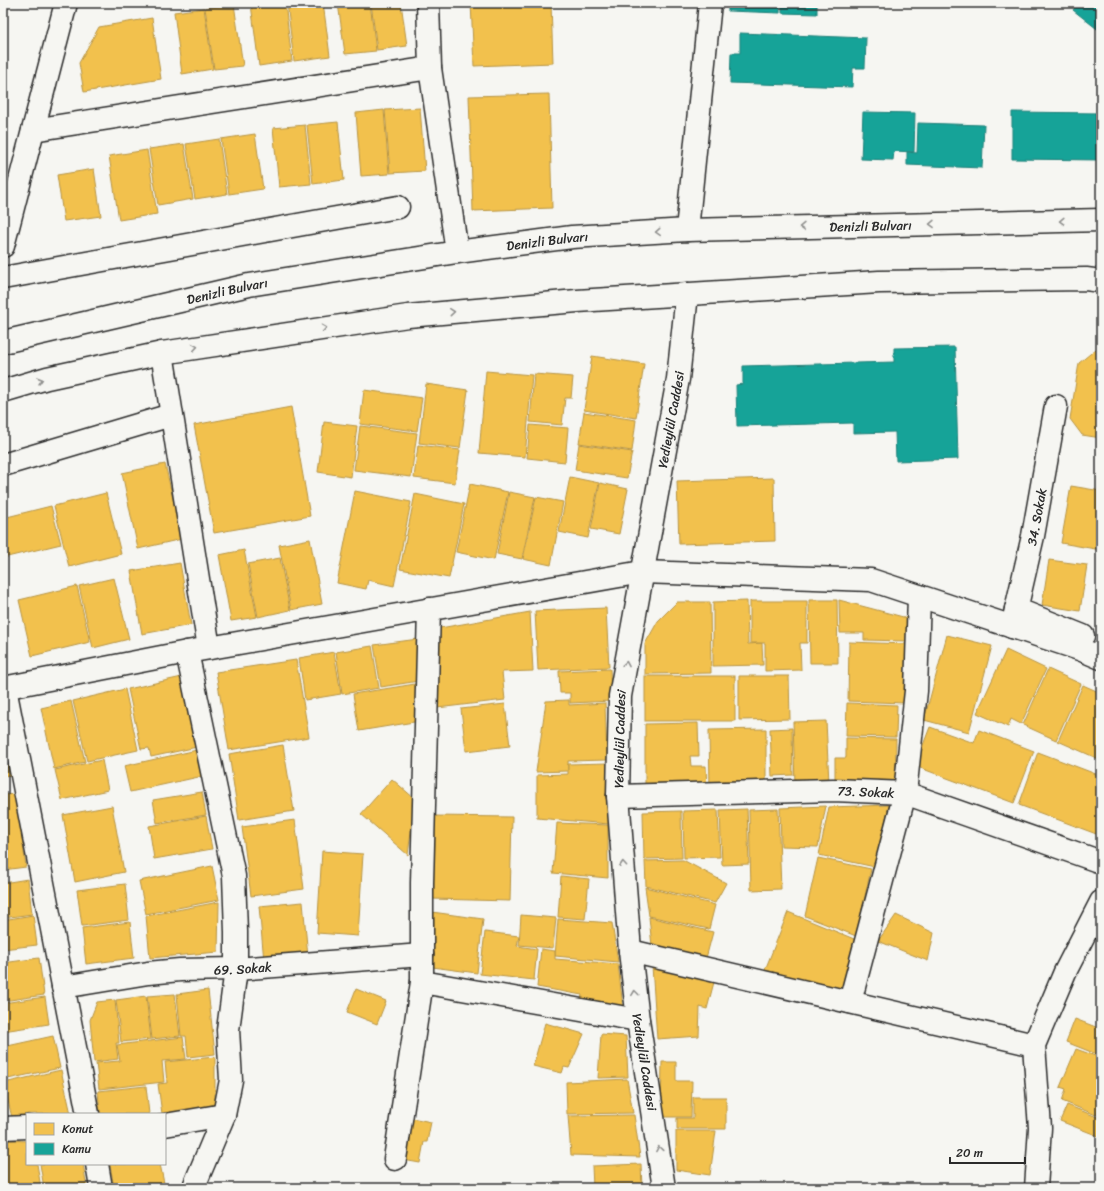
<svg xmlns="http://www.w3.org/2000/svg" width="1104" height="1191" font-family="Sriracha,sans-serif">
<rect width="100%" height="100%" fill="#f6f6f2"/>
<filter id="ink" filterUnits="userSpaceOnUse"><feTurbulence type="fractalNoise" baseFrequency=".025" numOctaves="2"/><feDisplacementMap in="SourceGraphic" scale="8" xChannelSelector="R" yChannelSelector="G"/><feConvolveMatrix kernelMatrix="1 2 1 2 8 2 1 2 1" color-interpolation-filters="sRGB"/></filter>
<g filter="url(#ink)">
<g fill="#f2c14e" stroke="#b69444">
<polygon points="259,3 285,3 292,61 259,66 251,4"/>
<polygon points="287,3 323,3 330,56 294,61"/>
<polygon points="338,3 370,3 376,51 345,54"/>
<polygon points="371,3 401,3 407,46 377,50"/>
<polygon points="471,3 551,3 553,63 474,66"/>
<polygon points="234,4 243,66 214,69 205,8"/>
<polygon points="204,8 213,69 182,74 174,12"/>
<polygon points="152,18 161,79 84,92 79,63 99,27"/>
<polygon points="549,94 552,208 473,211 469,96"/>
<polygon points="420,108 425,171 390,173 385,110"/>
<polygon points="384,110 389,174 361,176 356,113"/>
<polygon points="338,122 344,180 313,184 307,125"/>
<polygon points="305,125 311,184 279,187 273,128"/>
<polygon points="255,134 263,189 229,194 221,139"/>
<polygon points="219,139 227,194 195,199 186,144"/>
<polygon points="184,144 193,199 158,205 149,149"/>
<polygon points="147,150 157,214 119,220 109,156"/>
<polygon points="94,169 101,216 64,221 57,175"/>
<polygon points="1101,345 1101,438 1082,435 1070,419 1079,363"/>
<polygon points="592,356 644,364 636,418 584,410"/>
<polygon points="486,371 532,375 525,457 479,453"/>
<polygon points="534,374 573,377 571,398 565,398 562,425 530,422"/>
<polygon points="426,384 468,390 460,448 419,443"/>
<polygon points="364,390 422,398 417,431 360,424"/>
<polygon points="291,407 310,516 214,533 194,425"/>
<polygon points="584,412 636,420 632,451 579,443"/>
<polygon points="324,422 357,426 351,477 318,472"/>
<polygon points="530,425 568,428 565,462 527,458"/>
<polygon points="360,426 417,433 411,477 354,470"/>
<polygon points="579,444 632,452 627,478 575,470"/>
<polygon points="418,445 460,450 455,483 414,478"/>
<polygon points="165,464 182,539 138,549 122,473"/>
<polygon points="570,477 599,483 588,538 559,532"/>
<polygon points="774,478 775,541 679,544 677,481"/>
<polygon points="600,483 628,489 619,534 591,529"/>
<polygon points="470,484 508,492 494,560 456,552"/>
<polygon points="1071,486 1101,491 1101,550 1061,543"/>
<polygon points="355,491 411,502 394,586 368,580 366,589 337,583"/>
<polygon points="509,492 535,497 522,559 497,554"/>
<polygon points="106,493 121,554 69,567 54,506"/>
<polygon points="415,494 464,504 449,578 400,569"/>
<polygon points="536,497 563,502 551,565 523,559"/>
<polygon points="51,506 61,544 3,558 3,518"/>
<polygon points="310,539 322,604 291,610 279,545"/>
<polygon points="244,550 257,617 231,621 219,555"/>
<polygon points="280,558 290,610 258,617 248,564"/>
<polygon points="1049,560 1087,565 1080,611 1042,605"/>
<polygon points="180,563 191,625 142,634 131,571"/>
<polygon points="114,578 129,639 93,648 79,586"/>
<polygon points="77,586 90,642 32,656 19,600"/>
<polygon points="809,600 837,600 838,663 810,663"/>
<polygon points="839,600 907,618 906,641 864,640 864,633 840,633"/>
<polygon points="747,601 748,644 762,643 763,665 713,666 713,602"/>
<polygon points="750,601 807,601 807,643 800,643 801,670 765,671 765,643 750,643"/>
<polygon points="677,602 710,602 711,673 645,674 645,644 658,621"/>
<polygon points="606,608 609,667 538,670 535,611"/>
<polygon points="530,612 533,671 502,672 505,700 437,708 440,628"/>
<polygon points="947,635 992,646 969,732 924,720"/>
<polygon points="418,639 425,680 381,687 374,645"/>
<polygon points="849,642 906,644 905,703 848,701"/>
<polygon points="372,646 379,688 342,694 336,652"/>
<polygon points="1006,650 1046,669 1021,724 1011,719 1008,727 977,713"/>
<polygon points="334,652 341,694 305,700 299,658"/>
<polygon points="296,660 309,737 229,750 216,672"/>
<polygon points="610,669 611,701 570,703 570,693 560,693 559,671"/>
<polygon points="1048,669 1081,684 1056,740 1023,725"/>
<rect x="645" y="676" width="90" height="45"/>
<polygon points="739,676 789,676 790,719 739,720"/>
<polygon points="182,677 197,747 151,757 149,748 141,749 128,689"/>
<polygon points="415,684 420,721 359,731 353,694"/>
<polygon points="1083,685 1101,693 1101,760 1058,741"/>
<polygon points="125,689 138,750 87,761 73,701"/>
<polygon points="569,700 569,705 605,703 607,760 568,761 568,771 536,772 546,701"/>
<polygon points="71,701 85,762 54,769 41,708"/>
<polygon points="847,703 897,705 896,737 846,736"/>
<polygon points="505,704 510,746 466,751 461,709"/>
<polygon points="826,721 829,783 795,784 793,722"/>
<polygon points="698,723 699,756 690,756 691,766 706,766 707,790 645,790 645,724"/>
<polygon points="930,727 974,743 979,730 1034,751 1014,803 915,766"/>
<polygon points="3,728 13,775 3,776"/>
<polygon points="792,728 793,775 772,776 770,729"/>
<polygon points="766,729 766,790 710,790 709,730"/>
<polygon points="846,738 896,739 895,789 835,780 835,758 846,758"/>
<polygon points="283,745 294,811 239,820 229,754"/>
<polygon points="197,750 203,776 130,792 124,766"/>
<polygon points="1038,752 1101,776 1101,828 1099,835 1019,805"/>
<polygon points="102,760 108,790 62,800 55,770"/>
<polygon points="608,763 609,824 537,818 537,775 568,774 568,764"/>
<polygon points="392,779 415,799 408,855 361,814"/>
<polygon points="202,792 206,815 157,823 153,800"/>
<polygon points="16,794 26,867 3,870 3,795"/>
<polygon points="889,805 875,867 819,855 829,807"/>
<polygon points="112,806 124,872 75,882 63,815"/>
<polygon points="826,806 818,847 781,846 780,808"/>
<polygon points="747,809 749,864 722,865 720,810"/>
<polygon points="778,809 781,889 751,890 749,810"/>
<polygon points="718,810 720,857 684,858 683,811"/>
<polygon points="681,811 682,858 644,859 643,812"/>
<polygon points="206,816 212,849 154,859 149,826"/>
<polygon points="434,816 512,817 510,901 432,899"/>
<polygon points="295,820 304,889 251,896 242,827"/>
<polygon points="557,823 608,825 608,878 553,873"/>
<polygon points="322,851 363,854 358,936 317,933"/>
<polygon points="818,858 871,869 856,936 805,916"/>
<polygon points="683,860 726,883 715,903 646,886 645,861"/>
<polygon points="212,866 219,900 146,914 139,881"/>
<polygon points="561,876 589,879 585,919 558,917"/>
<polygon points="28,879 32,914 3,918 3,883"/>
<polygon points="125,884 129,920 82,926 77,890"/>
<polygon points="645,887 715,905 709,929 649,916"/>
<polygon points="219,902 218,952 150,958 146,916"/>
<polygon points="303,902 308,957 264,961 259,906"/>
<polygon points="432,912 483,919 477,973 425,966"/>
<polygon points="788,912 859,941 841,990 765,970"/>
<polygon points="33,915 37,945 3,949 3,920"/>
<polygon points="521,915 556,918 553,948 519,945"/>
<polygon points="896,915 934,933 928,961 878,941"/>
<polygon points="649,917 713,932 705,962 652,946"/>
<polygon points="558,919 612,923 618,962 555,956"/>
<polygon points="130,922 134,958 86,964 82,928"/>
<polygon points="485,932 519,936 517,946 537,949 534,980 480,974"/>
<polygon points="541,949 555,951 555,959 618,964 623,1008 581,1001 582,995 537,987"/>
<polygon points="39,958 44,995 3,1001 3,963"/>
<polygon points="652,966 714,982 707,1009 700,1007 699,1036 657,1039"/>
<polygon points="356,989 386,1001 377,1024 347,1012"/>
<polygon points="208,990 215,1054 188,1057 186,1036 181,1036 177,994"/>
<polygon points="175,994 180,1036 152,1039 147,996"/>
<polygon points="146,996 151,1039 121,1042 116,1000"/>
<polygon points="45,997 49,1024 3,1031 3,1003"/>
<polygon points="115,1000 119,1043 116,1043 118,1059 94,1062 90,1020 97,1002"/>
<polygon points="1075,1019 1101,1029 1101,1056 1066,1042"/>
<polygon points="545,1023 584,1034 569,1068 564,1067 562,1073 533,1066"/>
<polygon points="601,1034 626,1036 628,1077 598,1078"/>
<polygon points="53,1036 60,1068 3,1080 3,1047"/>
<polygon points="183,1037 186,1059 162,1061 164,1082 99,1089 96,1063 120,1061 117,1045"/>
<polygon points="1076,1049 1101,1058 1101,1104 1096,1115 1062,1101 1066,1089 1060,1087"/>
<polygon points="215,1057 215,1105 165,1115 162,1114 158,1084 167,1083 165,1062"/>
<polygon points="662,1062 676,1062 676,1081 692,1081 691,1117 661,1117"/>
<polygon points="61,1070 71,1114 27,1114 27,1118 12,1118 4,1083"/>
<polygon points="627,1079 633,1113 567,1114 566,1082"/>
<polygon points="146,1086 149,1114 100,1114 98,1091"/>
<polygon points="693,1097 726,1097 726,1129 677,1129 677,1118 693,1118"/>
<polygon points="1067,1105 1097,1117 1101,1108 1101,1137 1060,1121"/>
<polygon points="634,1115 640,1157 571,1155 568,1116"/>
<polygon points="412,1118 431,1122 427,1142 424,1142 420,1163 403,1160"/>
<polygon points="676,1131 716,1131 710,1175 676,1170"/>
<polygon points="3,1140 27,1141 27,1164 37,1164 41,1188 3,1188"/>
<polygon points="40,1164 83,1164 87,1188 44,1188"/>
<polygon points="110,1164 160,1164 165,1188 114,1188"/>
<polygon points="641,1164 642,1188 593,1188 592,1166"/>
</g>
<g fill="#17a398" stroke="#1d7f77">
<polygon points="728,3 780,3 780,13 728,11"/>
<polygon points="782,3 817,3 817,14 782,13"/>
<polygon points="1079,3 1101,3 1101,32 1073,10"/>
<polygon points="740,33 866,38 865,68 853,68 852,87 730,83 731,53 740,53"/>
<polygon points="863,112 915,113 914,152 894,151 893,160 861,159"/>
<polygon points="1012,112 1101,113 1101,160 1012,159"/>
<polygon points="918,123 984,125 982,168 907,165 907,152 917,153"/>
<polygon points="955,347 958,459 896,461 895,432 853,433 853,423 737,426 736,385 743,384 743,366 894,362 894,348"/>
</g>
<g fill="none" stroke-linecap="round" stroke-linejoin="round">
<g stroke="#2b2b2b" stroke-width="25">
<g id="minor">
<polyline points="428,3 430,68 457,252"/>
<polyline points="33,130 430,68"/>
<polyline points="687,230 710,3"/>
<polyline points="3,246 66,3"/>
<polyline points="3,278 398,207"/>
<polyline points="162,353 209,648"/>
<polyline points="3,465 171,415"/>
<polyline points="1016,609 1083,636"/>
<path id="s1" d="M1012,627L1033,536L1056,406"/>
<polyline points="187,652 234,876 236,932 236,969 228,1030 231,1080 224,1115 195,1184 196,1188"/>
<polyline points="3,688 187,652 642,572 871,580 1082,650 1101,658"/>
<polyline points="5,688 88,1114"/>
<path id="s2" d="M618,796L833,790L905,793L1101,862"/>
<polyline points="630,951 1034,1045"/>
<polyline points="422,982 638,1020"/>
<path id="s3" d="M63,987L148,973L180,970L236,969L422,955"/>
<polyline points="850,1002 905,793 916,691 919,596"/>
<polyline points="165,1125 224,1115"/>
<polyline points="3,1128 27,1127"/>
<polyline points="395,1159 422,982 422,883 429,609"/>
<polyline points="97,1164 101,1188"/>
<path id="s4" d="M664,1188L638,1020L630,951L618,796L620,696L678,379L687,294"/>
<polyline points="1036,1188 1040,1128 1034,1045 1065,972 1101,902"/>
</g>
</g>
<g stroke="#2b2b2b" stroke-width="25">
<g id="highway">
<path id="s5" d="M3,342L249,285L457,252L572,237L687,230L1101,220"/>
<polyline points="3,391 47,378 162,353 408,316 577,301 879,282 1086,279 1101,281"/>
</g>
</g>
<use href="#minor" stroke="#f6f6f2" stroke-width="22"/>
<use href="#highway" stroke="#f6f6f2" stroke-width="22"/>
</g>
<defs><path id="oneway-chevron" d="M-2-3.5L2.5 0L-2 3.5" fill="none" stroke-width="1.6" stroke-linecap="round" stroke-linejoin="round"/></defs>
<g stroke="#90908e">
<use href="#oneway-chevron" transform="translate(1062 221) rotate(178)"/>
<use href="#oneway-chevron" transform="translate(932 224) rotate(179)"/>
<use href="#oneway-chevron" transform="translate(802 227) rotate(179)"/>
<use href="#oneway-chevron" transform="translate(658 232) rotate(176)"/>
<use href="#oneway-chevron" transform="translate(452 312) rotate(-5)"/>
<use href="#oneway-chevron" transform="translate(324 328) rotate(-9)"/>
<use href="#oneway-chevron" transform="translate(195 347) rotate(-9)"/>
<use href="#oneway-chevron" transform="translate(40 380) rotate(-16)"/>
<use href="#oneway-chevron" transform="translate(626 664) rotate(-80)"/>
<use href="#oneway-chevron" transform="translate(623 864) rotate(-94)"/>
<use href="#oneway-chevron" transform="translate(635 993) rotate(-97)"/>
<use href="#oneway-chevron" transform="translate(659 1149) rotate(-99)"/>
</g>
</g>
<g text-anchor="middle" stroke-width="4" stroke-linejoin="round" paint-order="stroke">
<g font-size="13" fill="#2b2b2b" stroke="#f6f6f2">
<text dy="5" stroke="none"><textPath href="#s5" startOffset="878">Denizli Bulvarı</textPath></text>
<text dy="5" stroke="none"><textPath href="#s5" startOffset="554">Denizli Bulvarı</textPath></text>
<text dy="5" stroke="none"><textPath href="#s5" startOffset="230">Denizli Bulvarı</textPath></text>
<text dy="5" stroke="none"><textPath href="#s4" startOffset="776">Yedieylül Caddesi</textPath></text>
<text dy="5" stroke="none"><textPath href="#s1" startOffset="113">34. Sokak</textPath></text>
<text dy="5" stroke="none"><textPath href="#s4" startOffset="452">Yedieylül Caddesi</textPath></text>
<text dy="5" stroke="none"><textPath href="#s2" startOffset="248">73. Sokak</textPath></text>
<text dy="5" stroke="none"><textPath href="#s3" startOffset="181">69. Sokak</textPath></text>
<text transform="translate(645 1062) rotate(81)" y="5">Yedieylül Caddesi</text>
</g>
</g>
<rect width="1104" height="1191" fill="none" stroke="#f6f6f2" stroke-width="16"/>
<rect x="8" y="8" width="1088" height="1175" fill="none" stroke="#2b2b2b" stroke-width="1.5" filter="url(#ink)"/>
<rect x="26" y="1113" width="140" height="52" fill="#f6f6f2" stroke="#a5a5a2"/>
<rect x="34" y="1123" width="20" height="12" fill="#f2c14e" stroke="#a5a5a2"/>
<text x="62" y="1133" font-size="12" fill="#2b2b2b">Konut</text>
<rect x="34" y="1143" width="20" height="12" fill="#17a398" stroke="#a5a5a2"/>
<text x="62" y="1153" font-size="12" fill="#2b2b2b">Kamu</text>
<path d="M950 1157v6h75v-6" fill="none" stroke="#2b2b2b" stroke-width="2"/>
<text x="956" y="1157" font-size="12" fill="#2b2b2b" stroke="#f6f6f2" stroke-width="3" paint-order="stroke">20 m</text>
</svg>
